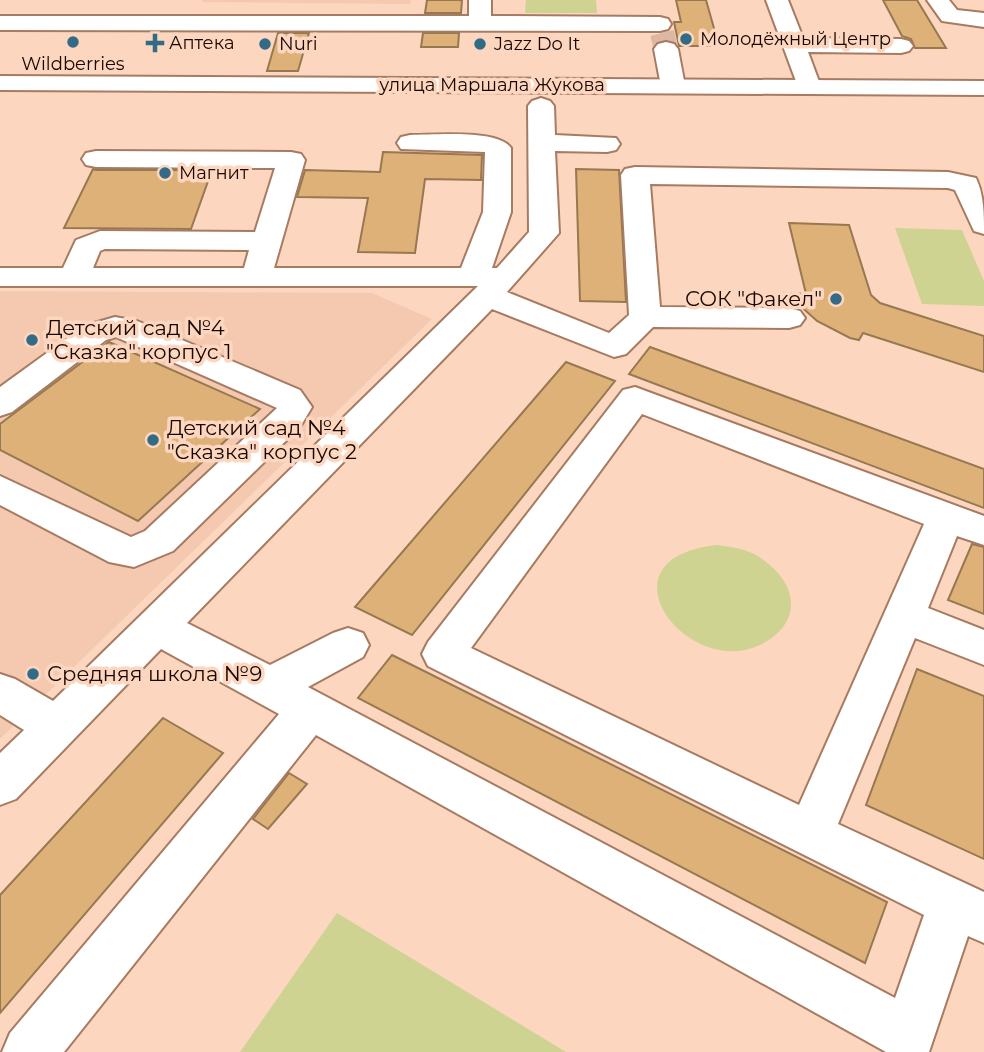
<svg xmlns="http://www.w3.org/2000/svg" width="984" height="1052" font-family="Montserrat,sans-serif">
<rect width="100%" height="100%" fill="#fdd6c0"/>
<g fill="#f4c9b0">
<polygon points="203,0 411,0 410,4 202,2"/>
<polygon points="0,291 372,293 432,319 0,739"/>
</g>
<g fill="#ced392">
<polygon points="526,0 596,0 597,13 525,13"/>
<polygon points="895,228 962,230 984,281 984,306 922,304"/>
<path d="M717,545C733,547 749,549 762,559C799,584 803,624 760,645C687,680 594,558 717,545Z"/>
<polygon points="337,913 566,1052 240,1052"/>
</g>
<g fill="#deb178" stroke="#967851" stroke-width="2">
<polygon points="427,0 462,0 461,13 425,13"/>
<polygon points="676,0 706,0 719,46 679,46 674,22 681,22"/>
<polygon points="883,0 917,0 946,48 915,48 911,39 902,36"/>
<polygon points="278,33 309,33 298,71 267,71"/>
<polygon points="423,33 459,33 458,47 421,47"/>
<polygon points="383,152 482,155 481,180 425,179 415,253 358,252 368,198 297,197 305,170 380,172"/>
<polygon points="93,169 96,170 212,170 191,229 64,228"/>
<polygon points="576,169 619,170 626,302 580,301"/>
<polygon points="789,223 849,225 871,295 880,303 984,336 984,372 863,333 859,340 850,338 817,321 786,293 806,294"/>
<polygon points="109,342 260,409 138,521 0,450 0,424"/>
<polygon points="650,347 984,469 984,508 629,374"/>
<polygon points="566,362 615,381 412,635 355,607"/>
<polygon points="972,544 984,547 984,614 948,600"/>
<polygon points="392,655 887,902 865,963 358,698"/>
<polygon points="917,669 984,696 984,859 866,805"/>
<polygon points="163,718 223,753 0,1013 0,895"/>
<polygon points="289,773 307,784 268,829 253,819"/>
</g>
<g fill="none" stroke-linecap="round" stroke-linejoin="round">
<polyline stroke="#dbb7a4" stroke-width="24" stroke-dasharray="24 12" stroke-linecap="butt" points="662,33 666,49"/>
<g stroke="#a67b61" stroke-width="4">
<g id="minor">
<polygon points="469,0 491,0 491,16 660,17 668,19 671,24 668,29 660,31 0,30 0,16 469,16"/>
<polygon points="766,0 788,0 803,38 901,39 909,41 913,46 909,51 901,53 808,52 821,87 818,92 809,94 800,92"/>
<polygon points="927,0 949,0 957,10 984,13 984,27 942,21"/>
<polygon points="666,42 674,44 678,49 685,86 682,91 673,93 664,91 661,86 654,49 658,44"/>
<path d="M541,98L550,101L554,106L555,135L616,138L620,144L616,150L607,152L555,151L559,233L507,292L609,333L629,315L621,175L625,169L635,167L948,172L976,178C984,195 984,214 984,234L974,231L955,190L948,188L650,184L660,307L789,308L800,311L805,318L800,325L789,328L653,327L626,354L614,357L492,309L187,623L270,665L333,633L348,628L363,633L369,645L363,657L308,687L895,998L924,915L428,666L422,654L428,642L623,390L635,387L984,516V545L957,536L928,608L984,630V665L915,638L838,824L984,892V943L968,936L929,1052H886L316,735L64,1052H2L10,1033L279,714L161,649L16,799L0,805V753L24,730L0,715V674L15,679L53,701L478,286H0V268H63L76,240L100,231L255,232L275,168L96,167L86,165L82,159L86,153L96,151L291,152L301,154L305,160L274,268H461L483,212L485,152L401,149L397,143L401,137L410,135C433,135 498,129 511,148V212L492,268H497L529,232L528,106L532,101ZM105,249L249,250L244,268H93L100,251ZM642,414L924,524L799,805L471,648Z"/>
<polygon points="115,317 137,321 300,390 312,407 300,427 173,551 134,567 109,562 0,505 0,476 131,537 145,531 277,408 116,337 106,340 12,412 0,416 0,387 84,326"/>
</g>
</g>
<g stroke="#a67b61" stroke-width="4">
<polygon id="major" points="0,76 984,81 984,95 0,90"/>
</g>
<use href="#minor" fill="#fff" fill-rule="evenodd"/>
<use href="#major" fill="#fff" fill-rule="evenodd"/>
</g>
<g fill="#336a85" stroke="#fdd6c0" stroke-width="2.5">
<circle cx="686" cy="39" r="7"/>
<circle cx="73" cy="42" r="7"/>
<path d="M151.5 32.5h7v7h7v7h-7v7h-7v-7h-7v-7h7z"/>
<circle cx="265" cy="44" r="7"/>
<circle cx="480" cy="44" r="7"/>
<circle cx="165" cy="173" r="7"/>
<circle cx="836" cy="299" r="7"/>
<circle cx="32" cy="340" r="7"/>
<circle cx="153" cy="440" r="7"/>
<circle cx="33" cy="674" r="7"/>
</g>
<g text-anchor="middle" stroke-width="7" stroke-linejoin="round" paint-order="stroke">
<g font-size="18" fill="#180802" stroke="#fdd6c0" text-anchor="start">
<text x="700" y="45">Молодёжный Центр</text>
<text x="169" y="49">Аптека</text>
<text x="279" y="50">Nuri</text>
<text x="494" y="50">Jazz Do It</text>
<text x="73" y="70" text-anchor="middle">Wildberries</text>
<text x="179" y="179">Магнит</text>
</g>
<g font-size="18" fill="#180802" stroke="#fdd6c0">
<text x="492" y="91">улица Маршала Жукова</text>
</g>
<g font-size="21" fill="#180802" stroke="#fdd6c0" text-anchor="start">
<text x="822" y="306" text-anchor="end">СОК "Факел"</text>
<text x="46" y="335">Детский сад №4<tspan x="46" dy="24">"Сказка" корпус 1</tspan></text>
<text x="167" y="435">Детский сад №4<tspan x="167" dy="24">"Сказка" корпус 2</tspan></text>
<text x="47" y="681">Средняя школа №9</text>
</g>
</g>
</svg>
